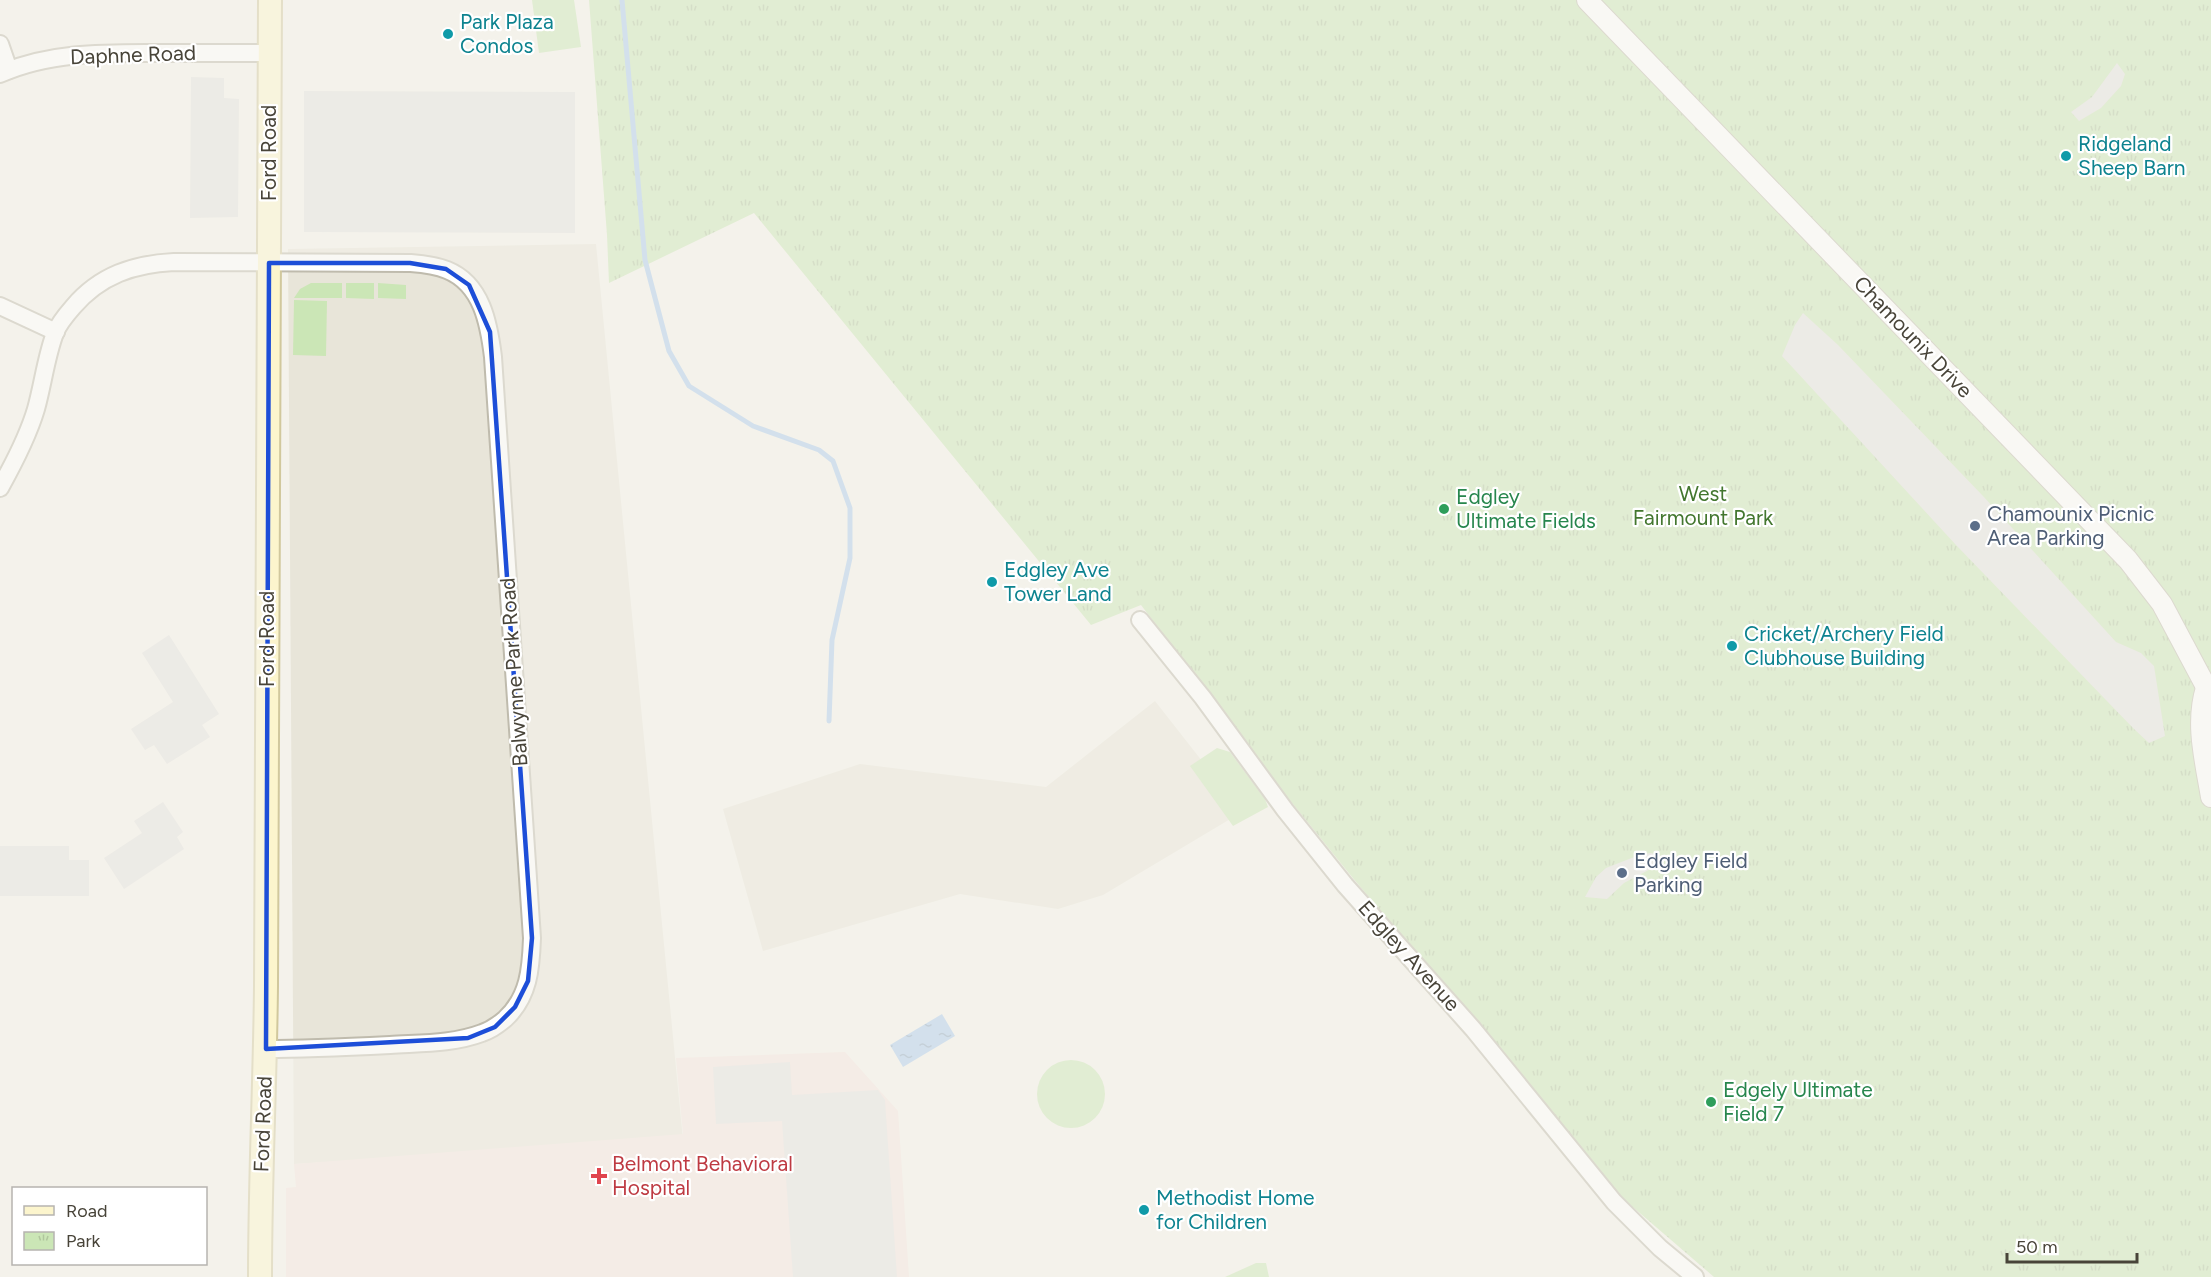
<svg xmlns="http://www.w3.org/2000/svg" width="2211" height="1277" font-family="Figtree,sans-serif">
<defs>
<pattern id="park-tufts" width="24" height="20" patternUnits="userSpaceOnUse" patternTransform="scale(1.5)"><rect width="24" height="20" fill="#cbe6b6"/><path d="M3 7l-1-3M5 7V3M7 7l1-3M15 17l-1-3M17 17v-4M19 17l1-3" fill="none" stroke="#b0c69d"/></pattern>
<pattern id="water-ripples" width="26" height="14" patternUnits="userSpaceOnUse" patternTransform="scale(1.5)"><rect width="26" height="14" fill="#abcbed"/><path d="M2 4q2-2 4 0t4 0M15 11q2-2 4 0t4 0" fill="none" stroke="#8da6c1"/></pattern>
</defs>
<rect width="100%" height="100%" fill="#f4f2eb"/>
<g fill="#e8e5d9">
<polygon points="596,244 683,1140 294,1164 288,249"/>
<polygon points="1155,701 1242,812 1103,895 1058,909 960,894 763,951 723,809 860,764 1046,787"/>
</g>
<polygon fill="#f4e4df" points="845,1052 898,1111 909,1277 286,1277 286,1188 296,1187 294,1164 683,1134 676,1058"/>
<g fill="#cbe6b6">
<polygon points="532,0 574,0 581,47 539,53"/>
<polygon points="311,283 342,283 342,298 294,298 300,289"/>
<polygon points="346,283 374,283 374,299 346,298"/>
<polygon points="378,283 406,285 406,299 378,298"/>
<polygon points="294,300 327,301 326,356 293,355"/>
<polygon points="1217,748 1230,752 1265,799 1268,807 1233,826 1190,766"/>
<circle cx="1071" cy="1094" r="34"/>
<polygon points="1256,1263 1266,1263 1269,1277 1225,1277"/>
</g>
<polygon fill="url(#park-tufts)" points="589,0 2211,0 2211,1277 1714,1277 1620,1196 1352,877 1275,782 1141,605 1091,625 754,213 609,283 607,235"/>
<g fill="#e3e2df">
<polygon points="2117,63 2125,74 2121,86 2101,108 2079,121 2071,112 2092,97"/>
<polygon points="191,77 224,78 224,98 239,99 238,217 190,218"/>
<polygon points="304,91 575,92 575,233 304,232"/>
<polygon points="1803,313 1838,345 1983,496 2116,642 2141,653 2154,666 2165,736 2149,743 2134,729 1956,545 1782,356 1795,325"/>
<polygon points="169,635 219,714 202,725 210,737 167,764 154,745 145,750 131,729 173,702 142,653"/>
<polygon points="163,802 183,832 177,837 184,849 124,889 104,858 142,833 134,821"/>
<polygon points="0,846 69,846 69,860 89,860 89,896 0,896"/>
<polygon points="1652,853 1662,863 1624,883 1607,899 1585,897 1596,877 1606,868 1642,854"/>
<polygon points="790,1062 792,1095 878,1090 885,1100 897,1277 793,1277 782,1121 716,1124 713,1067"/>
</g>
<polygon fill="url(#water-ripples)" points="942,1014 955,1036 903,1067 890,1045"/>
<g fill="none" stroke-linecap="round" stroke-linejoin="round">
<polyline stroke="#abcbed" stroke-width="5" points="622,0 645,260 669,351 689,386 753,426 819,450 833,461 850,508 850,558 832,640 829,721"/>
<g stroke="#bfbbad" stroke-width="20">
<g id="minor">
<polyline points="0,44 9,70"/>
<path d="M0,74C51,51 109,53 163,53C199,53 234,53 269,53"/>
<polyline points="0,306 56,332"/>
<path d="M0,488C14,463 28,436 36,409C43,384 46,357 55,333C59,323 66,315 73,307C100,275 134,264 174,262L410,263C422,264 435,265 447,270C482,284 489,324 493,357L532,938C531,968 529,997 505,1019C498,1025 491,1030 482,1033C453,1044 420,1043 390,1045C349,1047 307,1049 266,1049"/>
<polyline points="1140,620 1203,698 1285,810 1345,885 1473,1029 1614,1202 1660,1248 1695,1277"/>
</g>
</g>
<g stroke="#bfbbad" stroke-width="22">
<g id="tertiary">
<polyline points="1587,0 2128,560 2162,604 2211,696"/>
<path d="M2206,688C2195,723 2205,761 2211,797"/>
</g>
</g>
<g stroke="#d1c89d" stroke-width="26">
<path id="secondary" d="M260,1277C260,1180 265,1083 266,986L270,0"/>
</g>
<use href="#minor" stroke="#fff" stroke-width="16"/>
<use href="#tertiary" stroke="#fff" stroke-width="20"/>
<use href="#secondary" stroke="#fcf5cd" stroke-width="22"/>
</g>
<path d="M0 0H2211V1277H0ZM269,263H410L446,269L469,285L490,332L532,938L528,981L515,1007L495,1027L468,1038L266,1049Z" fill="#f4f2eb" fill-opacity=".55" fill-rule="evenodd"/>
<path fill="none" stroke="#1d4ed8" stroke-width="4.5" stroke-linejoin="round" d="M269,263H410L446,269L469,285L490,332L532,938L528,981L515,1007L495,1027L468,1038L266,1049Z"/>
<g fill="#0f9aa8" stroke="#fff" stroke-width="2">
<circle cx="448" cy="34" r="6"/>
<circle cx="2066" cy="156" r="6"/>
<circle cx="992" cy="582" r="6"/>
<circle cx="1732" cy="646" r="6"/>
<circle cx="1144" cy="1210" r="6"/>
</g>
<g fill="#2e9e5b" stroke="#fff" stroke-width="2">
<circle cx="1444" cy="509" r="6"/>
<circle cx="1711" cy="1102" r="6"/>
</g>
<g fill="#5c6f8a" stroke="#fff" stroke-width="2">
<circle cx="1975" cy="526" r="6"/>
<circle cx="1622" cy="873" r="6"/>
</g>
<path fill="#e0444e" stroke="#fff" stroke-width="2" d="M596 1167h6v6h6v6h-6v6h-6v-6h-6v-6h6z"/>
<g text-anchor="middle" stroke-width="4.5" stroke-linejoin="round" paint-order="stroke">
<g font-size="21" fill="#0d838f" stroke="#fff" text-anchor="start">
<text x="460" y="29">Park Plaza<tspan x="460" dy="24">Condos</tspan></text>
<text x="2078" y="151">Ridgeland<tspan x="2078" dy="24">Sheep Barn</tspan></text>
<text x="1004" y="577">Edgley Ave<tspan x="1004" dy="24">Tower Land</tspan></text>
<text x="1744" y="641">Cricket/Archery Field<tspan x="1744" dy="24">Clubhouse Building</tspan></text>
<text x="1156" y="1205">Methodist Home<tspan x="1156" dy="24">for Children</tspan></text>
</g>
<g font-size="21" fill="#484439" stroke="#fff">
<text transform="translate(133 55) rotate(-2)" y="7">Daphne Road</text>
<text transform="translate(269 153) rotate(-90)" y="7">Ford Road</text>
<text transform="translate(1913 337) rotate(46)" y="7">Chamounix Drive</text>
<text transform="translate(267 639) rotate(-90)" y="7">Ford Road</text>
<text transform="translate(514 672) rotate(-94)" y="7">Balwynne Park Road</text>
<text transform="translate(1409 956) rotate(48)" y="7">Edgley Avenue</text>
<text transform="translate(263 1124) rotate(-88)" y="7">Ford Road</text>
</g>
<g font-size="21" fill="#43772f" stroke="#fff">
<text x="1703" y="501">West<tspan x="1703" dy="24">Fairmount Park</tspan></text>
</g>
<g font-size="21" fill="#27864d" stroke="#fff" text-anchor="start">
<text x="1456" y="504">Edgley<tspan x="1456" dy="24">Ultimate Fields</tspan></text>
<text x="1723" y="1097">Edgely Ultimate<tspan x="1723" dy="24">Field 7</tspan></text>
</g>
<g font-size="21" fill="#4e5e75" stroke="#fff" text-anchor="start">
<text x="1987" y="521">Chamounix Picnic<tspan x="1987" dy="24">Area Parking</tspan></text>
<text x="1634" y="868">Edgley Field<tspan x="1634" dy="24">Parking</tspan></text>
</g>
<g font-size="21" fill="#be3a42" stroke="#fff" text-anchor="start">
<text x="612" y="1171">Belmont Behavioral<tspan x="612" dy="24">Hospital</tspan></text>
</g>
</g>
<rect x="12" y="1187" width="195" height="78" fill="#ffffff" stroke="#b6b4b0" stroke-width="1.5"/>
<rect x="24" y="1206" width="30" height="9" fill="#fcf5cd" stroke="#b6b4b0" stroke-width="1.5"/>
<text x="66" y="1217" font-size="18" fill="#484439">Road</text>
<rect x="24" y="1232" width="30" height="18" fill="url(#park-tufts)" stroke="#b6b4b0" stroke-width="1.5"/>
<text x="66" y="1247" font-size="18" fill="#484439">Park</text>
<path d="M2007 1253v9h130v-9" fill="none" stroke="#484439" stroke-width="3"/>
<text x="2016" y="1253" font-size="18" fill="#484439" stroke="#ffffff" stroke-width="4.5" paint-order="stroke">50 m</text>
</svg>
